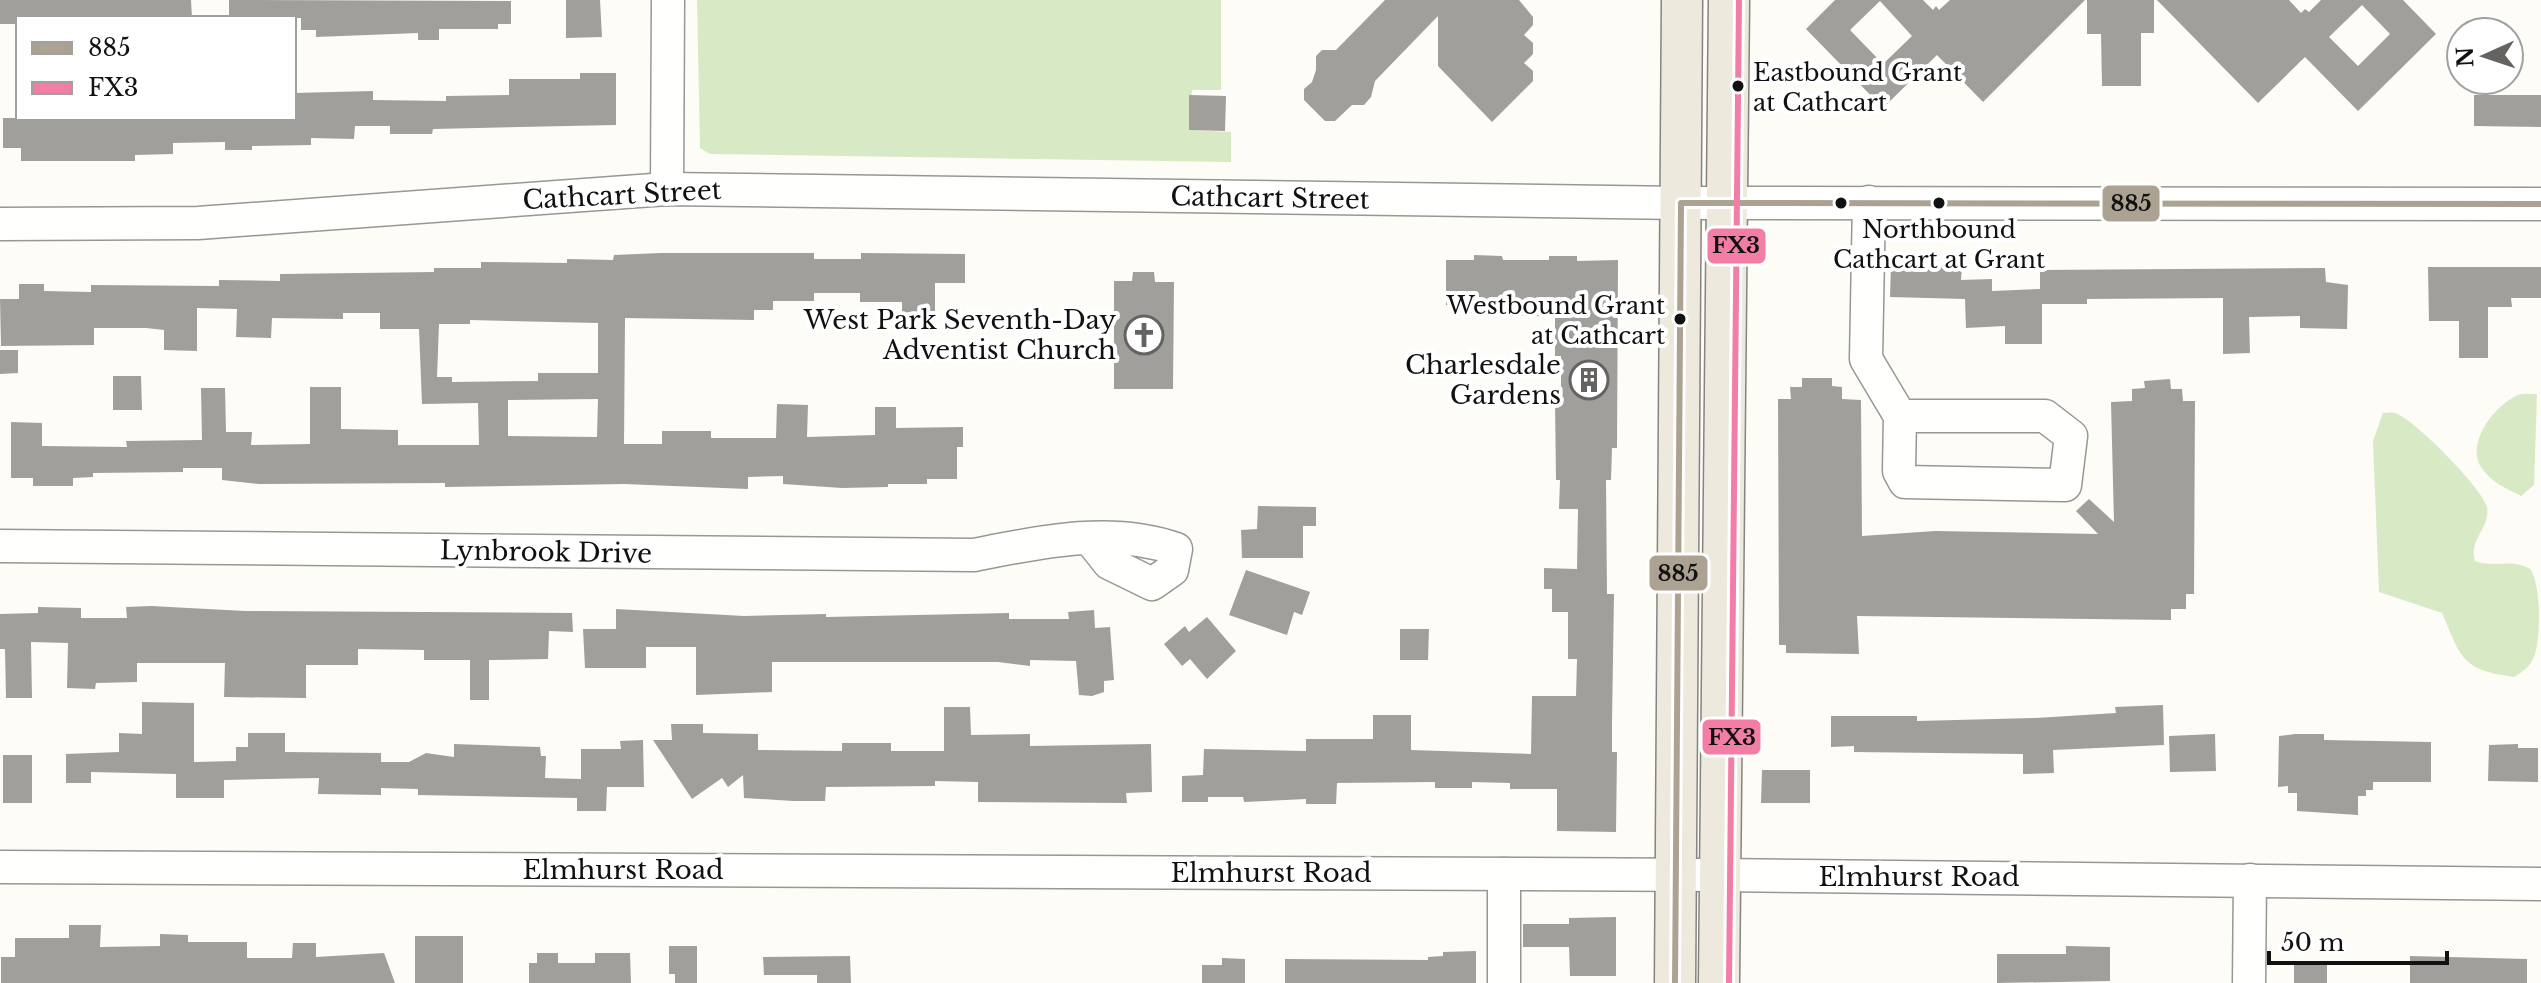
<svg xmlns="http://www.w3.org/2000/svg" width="2541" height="983" font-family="'Libre Baskerville',serif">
<rect width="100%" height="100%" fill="#fdfcf7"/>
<g fill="#d8eac5">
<polygon points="697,0 1221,0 1221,90 1192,90 1190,130 1231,132 1231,162 710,154 700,148"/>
<path d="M2537,394L2534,485L2521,496C2505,488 2491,482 2481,467C2466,442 2495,405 2518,395C2523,393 2531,394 2537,394Z"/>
<path d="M2383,413C2387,413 2391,412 2395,413C2414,419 2482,488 2487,507C2491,527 2468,540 2475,561C2493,568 2512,558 2530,569C2541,583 2541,635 2535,654C2531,666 2524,671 2514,677C2461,670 2461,657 2442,613L2379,592L2373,441Z"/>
</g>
<g fill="#a19f9c" fill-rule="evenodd">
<polygon points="0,0 191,0 192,18 18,18 18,24 0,24"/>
<polygon points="229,0 511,1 511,24 498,24 498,29 439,29 439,40 418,40 418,33 316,37 316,30 301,30 301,18 229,18"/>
<polygon points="566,0 600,0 602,37 566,38"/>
<polygon points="1385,0 1519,0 1533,17 1533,25 1524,35 1533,43 1533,54 1524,63 1533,71 1533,81 1492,122 1438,66 1438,16 1375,81 1371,97 1364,105 1352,105 1335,121 1325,121 1304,100 1304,89 1312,82 1316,70 1316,56 1322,50 1336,50"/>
<path d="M1835,0H1923L1933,10L1936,6L1939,10L1950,0H2085L1983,102L1937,55L1883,108L1806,29ZM1880,1L1912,36L1883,64L1850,30Z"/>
<polygon points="2087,0 2154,0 2154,33 2141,33 2141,86 2102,86 2101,34 2087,34"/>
<path d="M2157,0H2289L2301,13L2305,9L2309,12L2321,0H2403L2436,34L2358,111L2305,57L2258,103ZM2362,5L2390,34L2358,66L2329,37Z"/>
<polygon points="580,73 616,73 616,125 433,129 432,134 390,134 390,126 355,126 354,139 311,138 311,145 252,146 252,150 225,150 225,142 173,143 173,154 135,155 135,161 21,161 21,148 3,148 3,118 294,118 294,93 373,91 373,100 446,101 446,96 509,95 509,79 580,79"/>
<polygon points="1189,95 1226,96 1225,131 1189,130"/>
<polygon points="2474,95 2541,95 2541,127 2474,126"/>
<path d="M661,253H814V259H861V253L965,254V283H935V313H902V302H860V293H814V301H773V310H754V320L625,318L624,444H662V431H711V438H776L777,404L808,405L807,437L875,435V407H896V428L963,427V447H957V479H927V484H888V487L842,488L783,484V476L748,477V489L624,484L445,487V483L259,484L222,480V468H183V472L93,473V477L73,478V486H33V478H11V422L42,423V446L127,447L126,441L202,440L201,388H225L226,432H252L251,445L310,444V387H341V429L398,430V445H479L478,403L422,404L419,329H380V313H343V319L272,318L271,338L236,337L237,309L197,308V351L164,350V330L146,328H94V345L1,346L0,299H19V284H44V291L91,292V285L219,286V280L280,281V274L434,272V268H481V262L567,263V259L613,260L614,255ZM470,320L598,323V373H538V381L452,382V377H437L439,324H470ZM598,399L597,437L508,436V400Z"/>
<polygon points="1474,255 1502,256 1503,260 1549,260 1549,256 1577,256 1577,261 1618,260 1617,448 1612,448 1611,480 1606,480 1607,594 1614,594 1612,722 1612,752 1617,752 1616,832 1557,831 1557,789 1510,789 1510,783 1472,782 1472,788 1435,788 1435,782 1337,783 1336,804 1306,804 1306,799 1244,802 1243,797 1208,797 1208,802 1182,802 1182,776 1203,775 1204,749 1306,751 1306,739 1373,739 1373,715 1411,715 1411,750 1531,754 1532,696 1576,696 1577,659 1568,659 1568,612 1552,612 1552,589 1544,589 1544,568 1577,569 1578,509 1559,509 1560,480 1556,480 1555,402 1561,402 1561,356 1555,356 1555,317 1454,312 1453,305 1446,305 1446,260 1474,260"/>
<polygon points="1891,264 1962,266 1961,280 1992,279 1992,291 2040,289 2040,270 2325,268 2326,282 2348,285 2347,329 2300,328 2300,316 2249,317 2250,353 2223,354 2223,298 2087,299 2087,304 2042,304 2042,344 2005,344 2005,326 1966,328 1965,299 1890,297"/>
<polygon points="2428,267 2541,267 2541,298 2511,298 2512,307 2488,307 2488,358 2459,358 2459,321 2429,321"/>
<polygon points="1133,272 1154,272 1155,282 1174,282 1173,389 1114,389 1114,281 1132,281"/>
<polygon points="0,350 18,350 18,373 0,374"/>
<polygon points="113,376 141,376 142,410 113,410"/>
<polygon points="1802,378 1832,378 1832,386 1842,387 1842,399 1861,400 1862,536 1935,531 2098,534 2076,511 2089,499 2114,522 2111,402 2132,401 2132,389 2145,388 2144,381 2170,379 2171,389 2182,389 2183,401 2195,401 2194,594 2186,594 2186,609 2171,609 2171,620 1857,616 1859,654 1786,653 1786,645 1779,645 1778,399 1791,399 1790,387 1802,387"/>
<polygon points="1258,506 1316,507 1316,526 1303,526 1303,558 1242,558 1241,530 1257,529"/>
<polygon points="1246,570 1310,592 1302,615 1294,612 1287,635 1229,615"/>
<polygon points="151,606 245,611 572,613 573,632 549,631 548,659 489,660 489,700 470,700 470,660 424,660 424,650 358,649 358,665 306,665 306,698 224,697 225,663 137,663 137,682 96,683 95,689 67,688 68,643 31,642 32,698 6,698 5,649 0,649 0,614 38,613 38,607 81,608 81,618 127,618 126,607"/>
<polygon points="616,609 744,616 826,614 826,617 1009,613 1009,619 1069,619 1068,612 1094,610 1095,628 1110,627 1114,680 1104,681 1104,692 1092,696 1079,695 1076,661 1030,660 1030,666 998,662 772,662 772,692 696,695 696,647 646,647 646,668 585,668 583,629 616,629"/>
<polygon points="1207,617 1236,651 1207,679 1190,659 1182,666 1164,644 1185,626 1189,632"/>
<polygon points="1400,629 1429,629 1428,660 1400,660"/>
<polygon points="142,702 194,703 194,762 236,761 236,747 248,747 248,733 285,733 285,752 381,753 381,762 409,762 426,753 454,757 454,744 540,747 541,756 546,756 545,778 581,779 581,749 621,749 620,741 643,740 644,787 607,787 606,811 577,811 577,798 418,795 418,789 381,788 381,795 318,794 319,778 224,780 224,798 176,798 176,774 91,772 91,783 66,783 66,754 119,752 119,733 142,734"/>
<polygon points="2163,705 2164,745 2053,750 2054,773 2023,774 2023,754 1854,752 1854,746 1831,747 1831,716 1917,716 1917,721 2036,718 2116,713 2115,707"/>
<polygon points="944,707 970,707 971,735 1030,734 1030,746 1151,744 1152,792 1126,793 1127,803 978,802 978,782 935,781 935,786 826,787 825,801 793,801 744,798 743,775 728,787 722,778 692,799 653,740 672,740 671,724 703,724 703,733 758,734 758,750 842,751 842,743 891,743 891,751 944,751"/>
<polygon points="2215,734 2216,771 2170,772 2169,736"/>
<polygon points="2295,734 2324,734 2324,740 2431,742 2431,782 2373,782 2373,790 2366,790 2366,796 2358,796 2358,815 2297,811 2297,793 2288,793 2288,786 2278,787 2279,736"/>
<polygon points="2518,744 2518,748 2538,748 2538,782 2488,781 2489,745"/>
<rect x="3" y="755" width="29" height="48"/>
<polygon points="1762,770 1810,770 1810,803 1761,803"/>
<polygon points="1616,917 1616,976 1570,976 1569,947 1523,947 1523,924 1569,924 1569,918"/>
<polygon points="69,925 101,925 100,947 160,946 160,934 188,935 188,942 247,942 247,958 292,958 293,943 316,943 316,957 384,953 395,983 1,983 1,957 15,957 15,938 69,938"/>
<rect x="415" y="936" width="48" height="47"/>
<polygon points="669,946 697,946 697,983 675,983 675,974 669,974"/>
<polygon points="2066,946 2110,947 2110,981 1997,983 1997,954 2066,954"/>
<polygon points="1476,951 1476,983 1285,983 1285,959 1428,960 1428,957 1443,956 1443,952"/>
<polygon points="537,953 558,953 558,963 595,963 595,953 630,953 631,983 529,983 529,963 537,963"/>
<polygon points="850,956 851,983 817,983 817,975 764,975 763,957"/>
<polygon points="2410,956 2527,959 2527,983 2410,983"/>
<polygon points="1222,958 1245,959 1245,983 1202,983 1202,965 1222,965"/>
<rect x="2294" y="963" width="33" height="20"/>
</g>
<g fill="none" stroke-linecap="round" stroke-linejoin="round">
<g stroke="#979795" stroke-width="35">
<g id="minor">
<polyline points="667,189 668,0"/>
<polyline points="1869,202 1866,359 1900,416 2045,416 2071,436 2065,485 1905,482 1899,471 1900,416"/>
<polyline points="0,224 198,223 667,189 1681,203 2541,204"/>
<path d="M0,546L974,555C1039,542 1112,526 1176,549L1172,570L1152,584L1109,563L1090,539"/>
<polyline points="0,867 1719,875 2541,884"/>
<polyline points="1504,983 1504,874"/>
<polyline points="2249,983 2250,880"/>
</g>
</g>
<g stroke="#858482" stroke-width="43">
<g id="major">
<polyline points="1675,983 1682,0"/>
<polyline points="1719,983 1729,0"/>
</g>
</g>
<use href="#minor" stroke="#fffffe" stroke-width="32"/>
<use href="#major" stroke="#ede9dc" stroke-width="40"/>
<g stroke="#fff" stroke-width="12">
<polyline id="bus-1" points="1675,983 1681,203 2541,204"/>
</g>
<g stroke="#fff" stroke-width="12">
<polyline id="bus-2" points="1729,983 1739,0"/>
</g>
<use href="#bus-1" stroke="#aca292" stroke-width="6"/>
<use href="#bus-2" stroke="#f27ea6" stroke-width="6"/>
</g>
<defs>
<g id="church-ring" transform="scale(2)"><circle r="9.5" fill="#fff" stroke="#646362" stroke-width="1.5"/><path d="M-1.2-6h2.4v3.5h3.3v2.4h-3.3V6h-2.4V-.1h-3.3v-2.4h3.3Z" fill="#646362"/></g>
<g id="building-ring" transform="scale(2)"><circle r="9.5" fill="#fff" stroke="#646362" stroke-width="1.5"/><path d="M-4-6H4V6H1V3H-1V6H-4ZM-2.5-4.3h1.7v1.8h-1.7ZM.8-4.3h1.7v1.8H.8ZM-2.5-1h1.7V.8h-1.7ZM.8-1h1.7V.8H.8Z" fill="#646362"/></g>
</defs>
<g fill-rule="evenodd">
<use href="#church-ring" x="1144" y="335"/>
<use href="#building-ring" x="1589" y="380"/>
</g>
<g fill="#111" stroke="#fff" stroke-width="3">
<circle cx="1738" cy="86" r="7"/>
<circle cx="1841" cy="203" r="7"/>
<circle cx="1939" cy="203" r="7"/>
<circle cx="1680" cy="319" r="7"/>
</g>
<g text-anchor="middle" stroke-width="8" stroke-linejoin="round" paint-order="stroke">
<g font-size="24" fill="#111" stroke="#fff" text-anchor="start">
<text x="1753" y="81">Eastbound Grant<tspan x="1753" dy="30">at Cathcart</tspan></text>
<text x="1939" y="238" text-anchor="middle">Northbound<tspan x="1939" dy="30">Cathcart at Grant</tspan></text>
<text x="1665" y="314" text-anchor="end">Westbound Grant<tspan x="1665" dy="30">at Cathcart</tspan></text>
</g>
<g font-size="26" fill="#111" stroke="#fff">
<text transform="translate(622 195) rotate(-3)" y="9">Cathcart Street</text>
<text transform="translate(1270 198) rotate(1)" y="9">Cathcart Street</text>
<text transform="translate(546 552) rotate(1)" y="9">Lynbrook Drive</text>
<text x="623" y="879">Elmhurst Road</text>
<text x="1271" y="882">Elmhurst Road</text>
<text x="1919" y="886">Elmhurst Road</text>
</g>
<g font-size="26" fill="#111" stroke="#fff" text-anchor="end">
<text x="1116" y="329">West Park Seventh-Day<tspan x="1116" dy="30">Adventist Church</tspan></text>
<text x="1561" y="374">Charlesdale<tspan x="1561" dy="30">Gardens</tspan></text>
</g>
</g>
<g stroke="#fff" stroke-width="3">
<rect x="2101" y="184" width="60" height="39" rx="8" fill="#aca292"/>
<rect x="1706" y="227" width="61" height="38" rx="8" fill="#f27ea6"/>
<rect x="1648" y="554" width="61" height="38" rx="8" fill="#aca292"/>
<rect x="1701" y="718" width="61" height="38" rx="8" fill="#f27ea6"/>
</g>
<g font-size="22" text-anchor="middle" font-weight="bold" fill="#111">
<text x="2131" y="211">885</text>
<text x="1736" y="253">FX3</text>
<text x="1678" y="581">885</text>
<text x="1732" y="745">FX3</text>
</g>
<rect x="16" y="16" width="280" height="104" fill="#ffffff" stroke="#a0a0a0" stroke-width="2"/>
<rect x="32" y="42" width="40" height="12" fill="#aca292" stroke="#a0a0a0" stroke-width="2"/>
<text x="88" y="56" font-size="24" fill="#111111">885</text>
<rect x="32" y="82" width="40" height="12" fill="#f27ea6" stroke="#a0a0a0" stroke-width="2"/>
<text x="88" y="96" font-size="24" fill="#111111">FX3</text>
<g transform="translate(2485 56) rotate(267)"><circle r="38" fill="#ffffff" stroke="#a0a0a0" stroke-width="2"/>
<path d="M0-6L14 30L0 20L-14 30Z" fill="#646362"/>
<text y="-12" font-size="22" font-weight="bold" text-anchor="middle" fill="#111111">N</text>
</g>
<path d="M2269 951v12h178v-12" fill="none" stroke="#111111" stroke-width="4"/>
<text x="2281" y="951" font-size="24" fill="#111111" stroke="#ffffff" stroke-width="6" paint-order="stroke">50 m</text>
</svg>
